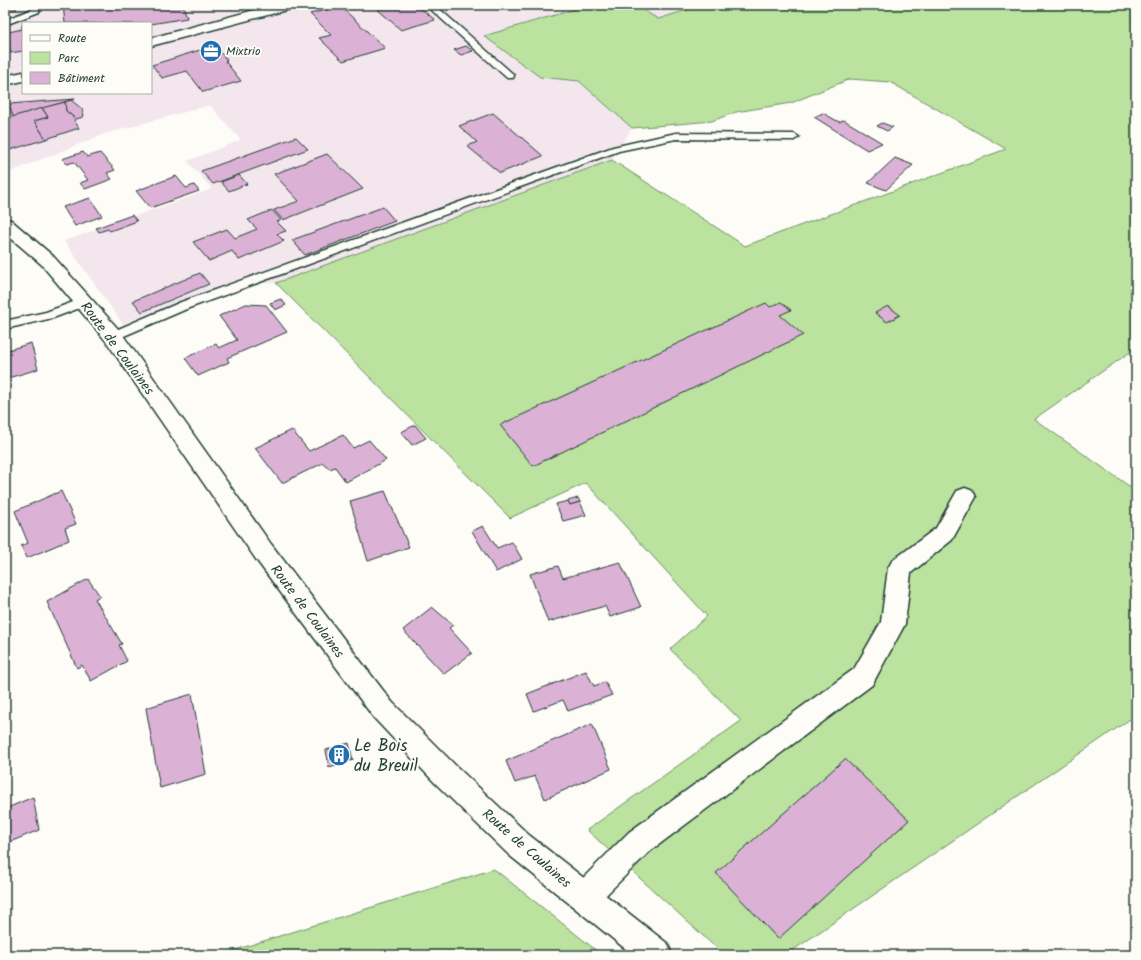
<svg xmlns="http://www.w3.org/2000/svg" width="1141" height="960" font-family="Kalam,sans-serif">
<rect width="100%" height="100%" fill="#fdfcf7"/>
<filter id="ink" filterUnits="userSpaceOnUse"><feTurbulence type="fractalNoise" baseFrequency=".025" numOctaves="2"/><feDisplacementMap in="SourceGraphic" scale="8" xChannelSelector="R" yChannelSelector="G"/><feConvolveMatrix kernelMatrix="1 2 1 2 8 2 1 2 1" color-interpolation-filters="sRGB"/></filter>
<g filter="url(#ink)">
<g fill="#f3e6ed" fill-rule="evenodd">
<path d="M24,5H589L484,36L540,77L579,81L632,128L612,160L276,283L225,284L123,324L64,241L212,189L187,161L241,140L210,105L104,134L5,174V17ZM23,23H151V93H23Z"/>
<polygon points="635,5 703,5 657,19"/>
</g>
<g fill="#bbe29e" stroke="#6d9069">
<polygon points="589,5 635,5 658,19 703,5 1136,5 1136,348 1034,419 1136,491 1136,715 786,955 724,955 587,830 741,721 670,649 707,616 586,483 510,518 276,283 612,160 745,246 1006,149 890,82 850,79 791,103 736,112 712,121 632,128 579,81 540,77 484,36"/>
<polygon points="494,869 602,955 219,955"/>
</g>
<g fill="#dcb1d6" stroke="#1f3d34">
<polygon points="5,5 15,5 17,9 5,11"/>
<polygon points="63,5 183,5 187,18 151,24 65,23"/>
<polygon points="380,5 417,5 435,20 401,30 375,7"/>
<polygon points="340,6 385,48 343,61 319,38 331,35 310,14"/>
<polygon points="22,25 23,51 10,53 9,32 22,29"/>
<polygon points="466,46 473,51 461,55 454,50"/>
<polygon points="200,50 220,52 227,60 225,61 241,81 203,92 187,71 162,78 152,65"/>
<polygon points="75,99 13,117 9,104"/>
<polygon points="71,100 82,109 84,116 83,117 76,119 68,114 65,109 65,102"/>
<polygon points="65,102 66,111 76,119 74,120 79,128 46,139 34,121 48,117 42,108"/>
<polygon points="42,108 48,117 34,121 46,139 10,150 5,141 5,119"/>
<polygon points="493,113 543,156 500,173 467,146 477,142 459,126"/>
<polygon points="823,113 839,122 844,120 882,143 867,150 814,117"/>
<polygon points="882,123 893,127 887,131 877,126"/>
<polygon points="296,137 308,149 213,184 201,171"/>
<polygon points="83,152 87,157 100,153 115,170 107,173 112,179 85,189 80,183 88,180 74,162 67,164 62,159"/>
<polygon points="327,154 363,189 283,220 274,210 299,201 274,174"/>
<polygon points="895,158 913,165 886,190 868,183"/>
<polygon points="239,175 247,184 229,191 221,182"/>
<polygon points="176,176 186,188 194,185 199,191 150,208 136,191"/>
<polygon points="90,198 102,216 75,226 63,207"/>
<polygon points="383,207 395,221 305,255 292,240"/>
<polygon points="272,210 281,220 277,222 286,231 277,234 284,241 239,260 232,251 209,261 193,242 227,229 235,238 257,229 248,220"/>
<polygon points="132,215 137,221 110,231 108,229 99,232 96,228"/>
<polygon points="200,273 209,284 142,312 133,301"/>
<polygon points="281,299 286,305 275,310 270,303"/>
<polygon points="781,302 791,310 780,315 803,335 533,466 500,425 766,303 770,307"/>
<polygon points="246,304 266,305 287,332 227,358 229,362 198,376 185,358 216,344 219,348 237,340 219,316"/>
<polygon points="888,306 900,315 887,322 875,313"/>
<polygon points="31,343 38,369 5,379 5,351"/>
<polygon points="415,425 426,438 412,445 401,432"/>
<polygon points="292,430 309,451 343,435 353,448 369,440 386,460 346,482 335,467 330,469 323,463 282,483 255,448"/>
<polygon points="61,491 76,524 65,528 69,540 27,558 21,546 28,543 15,511"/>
<polygon points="385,491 409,547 368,561 350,501"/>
<polygon points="578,498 580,502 570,505 568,501"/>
<polygon points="568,501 570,505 580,502 586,515 563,521 556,504"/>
<polygon points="483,526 497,548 512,542 522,559 496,572 472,531"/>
<polygon points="620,562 641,607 610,617 605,606 548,622 530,574 558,566 563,578"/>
<polygon points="88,579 100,596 95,599 122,644 119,645 127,661 91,681 82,665 77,668 47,602"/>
<polygon points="432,607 453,625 449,628 472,653 444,674 403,630"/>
<polygon points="586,671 594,686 605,682 612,695 568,711 563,700 534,711 527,694"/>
<polygon points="192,694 206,774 160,788 146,708"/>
<polygon points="592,724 611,769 545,799 535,776 515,783 506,761"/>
<polygon points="349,743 353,760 329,767 326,750"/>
<polygon points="845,759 909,820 778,939 716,873"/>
<polygon points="33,797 39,830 5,844 5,809"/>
</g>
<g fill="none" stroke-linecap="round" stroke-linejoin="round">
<g stroke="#1f3d34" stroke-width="3">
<g id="lane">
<polygon points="32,5 40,5 39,12 5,25 5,20 32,9"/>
<polygon points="426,5 435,5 513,74 514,76 513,78 507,78"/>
<polygon points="676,133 794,134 799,137 794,140 676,139 619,151 189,308 117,339 109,339 107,336 109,333 181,302 613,147"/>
<polygon points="84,298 88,299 90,302 88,305 53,318 5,329 5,321 46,312"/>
</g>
</g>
<g stroke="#1f3d34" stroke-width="3">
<g id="street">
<polygon points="273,5 296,5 294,8 151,46 151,38"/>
<polygon points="23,72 23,81 5,85 5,76"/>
<polygon points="965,488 973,491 976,497 952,540 911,573 905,624 872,685 649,852 594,907 584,912 574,907 569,897 574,887 629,832 854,669 881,622 888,568 892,561 936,528 957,491"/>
</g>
</g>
<g stroke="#1f3d34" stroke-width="3">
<polygon id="secondary" points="5,219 11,220 53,256 120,331 271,544 392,702 455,765 529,835 668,944 672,955 633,955 509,855 435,783 374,718 255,558 106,341 41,264 5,233"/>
</g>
<use href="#lane" fill="#fdfcf7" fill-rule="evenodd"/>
<use href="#street" fill="#fdfcf7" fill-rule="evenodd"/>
<use href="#secondary" fill="#fdfcf7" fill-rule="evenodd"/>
</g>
</g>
<defs>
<g id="office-disc" transform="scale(1.15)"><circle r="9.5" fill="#1f6fb2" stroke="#fdfcf7"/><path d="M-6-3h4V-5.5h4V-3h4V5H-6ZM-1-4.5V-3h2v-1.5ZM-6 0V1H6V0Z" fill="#fff"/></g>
<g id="building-disc" transform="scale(1.15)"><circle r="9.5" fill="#1f6fb2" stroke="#fdfcf7"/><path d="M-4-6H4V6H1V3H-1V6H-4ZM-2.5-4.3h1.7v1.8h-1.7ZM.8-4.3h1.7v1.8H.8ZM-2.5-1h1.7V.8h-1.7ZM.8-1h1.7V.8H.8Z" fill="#fff"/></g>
</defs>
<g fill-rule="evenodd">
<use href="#office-disc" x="211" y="51"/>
<use href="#building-disc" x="339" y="755"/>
</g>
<g text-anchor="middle" stroke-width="4" stroke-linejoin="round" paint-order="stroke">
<g font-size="12" fill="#1f3d34" stroke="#fdfcf7" text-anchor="start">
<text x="226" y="55">Mixtrio</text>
</g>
<g font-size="14" fill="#1f3d34" stroke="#fdfcf7">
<text transform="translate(118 348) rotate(53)" y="5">Route de Coulaines</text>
<text transform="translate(308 611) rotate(53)" y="5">Route de Coulaines</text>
<text transform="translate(527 848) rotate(41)" y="5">Route de Coulaines</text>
</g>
<g font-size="17" fill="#1f3d34" stroke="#fdfcf7" text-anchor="start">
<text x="354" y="751">Le Bois<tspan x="354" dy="20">du Breuil</tspan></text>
</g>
</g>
<rect width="1141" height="960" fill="none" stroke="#fdfcf7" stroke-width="20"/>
<rect x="10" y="10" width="1121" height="940" fill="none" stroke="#1f3d34" stroke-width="1.5" filter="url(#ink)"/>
<rect x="22" y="22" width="130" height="72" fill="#fdfcf7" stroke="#a4b0a9"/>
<rect x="30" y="35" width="20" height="6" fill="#fdfcf7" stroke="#a4b0a9"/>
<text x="58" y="42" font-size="12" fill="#1f3d34">Route</text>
<rect x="30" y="52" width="20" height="12" fill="#bbe29e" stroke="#a4b0a9"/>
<text x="58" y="62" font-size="12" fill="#1f3d34">Parc</text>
<rect x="30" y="72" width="20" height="12" fill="#dcb1d6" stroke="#a4b0a9"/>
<text x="58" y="82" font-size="12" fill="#1f3d34">Bâtiment</text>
</svg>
